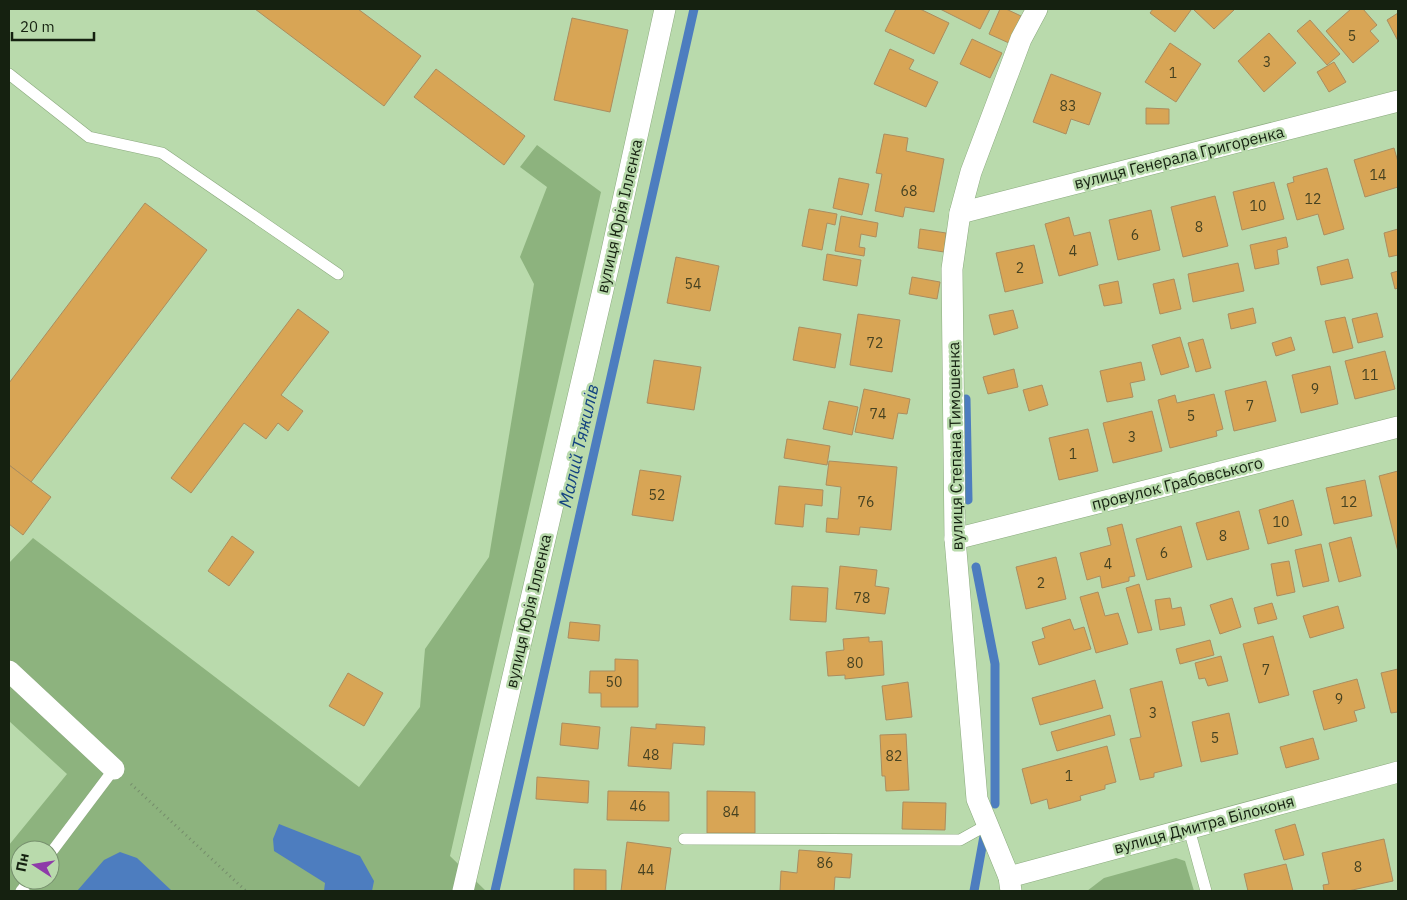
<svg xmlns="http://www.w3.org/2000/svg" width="1407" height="900" font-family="'IBM Plex Sans',sans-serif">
<rect width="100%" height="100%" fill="#b9daac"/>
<g fill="#8db37e" fill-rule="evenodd">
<path d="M537,145L601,192L450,856L486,891H9V845L67,774L9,721V563L33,538L359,787L420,707L425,649L489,557L534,284L520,257L547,187L520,167ZM20,850H50V880H20Z"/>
<polygon points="1176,858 1185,861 1194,891 1087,891 1104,878"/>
</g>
<g fill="#4d7dbf">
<polygon points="279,824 360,856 374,881 372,891 324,891 325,883 274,851 273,839"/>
<polygon points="120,852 137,858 172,891 77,891 104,860"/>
</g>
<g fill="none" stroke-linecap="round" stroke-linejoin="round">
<g stroke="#4d7dbf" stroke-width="9">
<polyline points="966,399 968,500"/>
<polyline points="976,567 995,664 995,804"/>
<polyline points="495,891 694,9"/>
<polyline points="974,891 984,836"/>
</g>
</g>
<g fill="#d8a555" stroke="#ab8d5f">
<polygon points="255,9 358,9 421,56 384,106"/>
<polygon points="896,9 920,9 949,23 934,54 885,31"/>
<polygon points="940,9 990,9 980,29"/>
<polygon points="1000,9 1006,9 1021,16 1009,43 989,34"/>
<polygon points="1153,9 1189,9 1191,10 1175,32 1150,13"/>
<polygon points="1193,9 1235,9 1214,29"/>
<polygon points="1351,9 1363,9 1377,25 1370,31 1379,41 1353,63 1326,31"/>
<polygon points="1398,13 1398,41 1387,20"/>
<polygon points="572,18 628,30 610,112 554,100"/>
<polygon points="1310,20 1340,54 1327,65 1297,31"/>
<polygon points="1269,33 1296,63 1264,92 1238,61"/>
<polygon points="972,39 1002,53 990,78 960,64"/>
<polygon points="1170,43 1201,64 1176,102 1145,82"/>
<polygon points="890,49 914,60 909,69 938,82 926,107 874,84"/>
<polygon points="1334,62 1346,82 1329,92 1317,72"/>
<polygon points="436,69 525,136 504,165 414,97"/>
<polygon points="1051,74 1101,93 1089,125 1071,119 1066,134 1033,122"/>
<polygon points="1146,108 1169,109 1169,124 1146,124"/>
<polygon points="884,134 908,138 906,151 944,159 934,212 905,207 903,217 875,211 882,174 876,173"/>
<polygon points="1394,148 1398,162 1398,187 1365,197 1354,160"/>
<polygon points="1327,168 1344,229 1324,235 1318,214 1297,220 1287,184 1294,182 1293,177"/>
<polygon points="839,178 869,184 862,215 833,208"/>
<polygon points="1274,182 1284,219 1242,230 1233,192"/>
<polygon points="1215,196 1228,246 1183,257 1171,207"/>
<polygon points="145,203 207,250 31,482 9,465 9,383"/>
<polygon points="809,209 837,214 835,225 827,223 822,250 802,246"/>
<polygon points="1151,210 1160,250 1118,260 1109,220"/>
<polygon points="841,216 878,223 876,237 861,234 859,247 865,248 864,256 835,251"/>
<polygon points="1069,217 1074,236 1090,232 1098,265 1059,276 1045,224"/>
<polygon points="920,229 946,233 944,252 918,248"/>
<polygon points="1398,229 1398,255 1389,257 1384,233"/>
<polygon points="1286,237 1288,247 1277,250 1279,264 1255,269 1250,245"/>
<polygon points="1034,245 1043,283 1005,292 996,253"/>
<polygon points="827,254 861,260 857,286 823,280"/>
<polygon points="676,257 719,266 710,311 667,303"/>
<polygon points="1348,259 1353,278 1321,285 1317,267"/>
<polygon points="1238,263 1244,291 1193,302 1188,274"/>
<polygon points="1398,271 1398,288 1395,289 1391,273"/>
<polygon points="912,277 940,282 937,299 909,294"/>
<polygon points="1174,279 1181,309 1160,314 1153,284"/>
<polygon points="1118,281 1122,303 1104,306 1099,285"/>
<polygon points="1253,308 1256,323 1231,329 1228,314"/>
<polygon points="298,309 329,332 281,395 303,411 288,431 278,423 266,439 244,423 191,493 171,478"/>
<polygon points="1013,310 1018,328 994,335 989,315"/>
<polygon points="1377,313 1383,337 1358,343 1352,319"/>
<polygon points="858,314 900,320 892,372 850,365"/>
<polygon points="1345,317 1353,348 1333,353 1325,321"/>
<polygon points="799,327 841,334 835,368 793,360"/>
<polygon points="1180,337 1189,367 1161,375 1152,345"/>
<polygon points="1291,337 1295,350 1276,356 1272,343"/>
<polygon points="1203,339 1211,368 1196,372 1188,343"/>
<polygon points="1385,351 1395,389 1355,399 1345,361"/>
<polygon points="654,360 701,367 694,410 647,403"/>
<polygon points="1141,362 1145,380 1130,383 1133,397 1107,402 1100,371"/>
<polygon points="1330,366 1338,404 1301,413 1292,375"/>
<polygon points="1014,369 1018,387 988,394 983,377"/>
<polygon points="1266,381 1276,421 1234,431 1225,391"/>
<polygon points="1042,385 1048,405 1029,411 1023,390"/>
<polygon points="864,389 910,399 907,414 898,413 893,439 855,432"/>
<polygon points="1214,394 1223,429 1216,431 1217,436 1170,448 1158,400 1175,395 1177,403"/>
<polygon points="829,401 858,407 852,435 823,429"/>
<polygon points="1152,411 1162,451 1113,463 1103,423"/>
<polygon points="1088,429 1098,471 1059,480 1049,438"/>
<polygon points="787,439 830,446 827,465 784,458"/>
<polygon points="829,461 897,467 891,530 860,527 859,535 826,532 827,518 838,519 841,487 826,485"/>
<polygon points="9,465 51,497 23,535 9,524"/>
<polygon points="640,470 681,476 673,521 632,515"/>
<polygon points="1398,471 1398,552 1379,476"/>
<polygon points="1365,480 1372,516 1334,524 1326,488"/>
<polygon points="779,486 823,490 822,506 805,504 803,527 775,524"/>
<polygon points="1293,500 1302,535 1268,544 1259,510"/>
<polygon points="1239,511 1249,549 1207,560 1196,523"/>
<polygon points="1122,524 1135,576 1129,577 1129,581 1102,588 1100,576 1087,580 1080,553 1111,545 1107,528"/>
<polygon points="1181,526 1192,567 1147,580 1136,539"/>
<polygon points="232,536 254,552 229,586 208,571"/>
<polygon points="1351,537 1361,576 1339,582 1329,543"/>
<polygon points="1321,544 1329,581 1303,587 1295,550"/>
<polygon points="1056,557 1066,599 1026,609 1016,567"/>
<polygon points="1289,561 1295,592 1277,596 1271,564"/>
<polygon points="840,566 877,570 875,586 889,588 885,614 836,609"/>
<polygon points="1139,584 1152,630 1138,633 1126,588"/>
<polygon points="792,586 828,588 826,622 790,620"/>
<polygon points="1098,592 1105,616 1118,613 1128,644 1096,653 1080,597"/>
<polygon points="1170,598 1172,609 1181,607 1185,625 1160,630 1155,600"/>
<polygon points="1232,598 1241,627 1220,634 1210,605"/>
<polygon points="1272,603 1277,619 1258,624 1254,608"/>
<polygon points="1338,606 1344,628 1310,638 1303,616"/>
<polygon points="1070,619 1074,630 1084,627 1091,649 1039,665 1032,642 1045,638 1042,628"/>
<polygon points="570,622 600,625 599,641 568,638"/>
<polygon points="1273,636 1289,695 1259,703 1243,644"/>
<polygon points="869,637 869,642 882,641 884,675 845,679 845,675 828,676 826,652 844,650 843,639"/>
<polygon points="1210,640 1214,655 1180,664 1176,649"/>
<polygon points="1221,656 1228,681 1208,686 1205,678 1199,679 1195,663"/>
<polygon points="615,659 638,660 638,707 601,707 601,693 589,693 590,671 615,671"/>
<polygon points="1398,669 1398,712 1391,713 1381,673"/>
<polygon points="348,673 383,693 364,726 329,706"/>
<polygon points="1357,679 1365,708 1354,711 1357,721 1324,730 1313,691"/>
<polygon points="1095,680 1103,708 1040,725 1032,698"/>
<polygon points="1162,681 1182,766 1154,773 1154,777 1140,780 1130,739 1141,737 1130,689"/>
<polygon points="908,682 912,717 886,720 882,686"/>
<polygon points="1229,713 1238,754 1201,762 1192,722"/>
<polygon points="1110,715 1115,735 1057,751 1051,732"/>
<polygon points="562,723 600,727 598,749 560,745"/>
<polygon points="656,724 705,727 704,745 673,743 671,769 628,766 631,727 656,729"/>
<polygon points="906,734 909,790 886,791 885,776 882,776 880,735"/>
<polygon points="1313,738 1319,759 1286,768 1280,747"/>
<polygon points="1107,746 1116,782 1105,785 1105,789 1080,796 1081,800 1049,809 1047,799 1031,804 1022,769"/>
<polygon points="537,777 589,781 588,803 536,799"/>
<polygon points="608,791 669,792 669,821 607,820"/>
<polygon points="707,791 755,792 755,833 707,833"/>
<polygon points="903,802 946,803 945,830 902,829"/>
<polygon points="1295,824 1304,855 1284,860 1275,830"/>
<polygon points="1384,839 1393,881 1348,891 1324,891 1323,885 1329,884 1322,853"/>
<polygon points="627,842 671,848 665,891 621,891"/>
<polygon points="799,850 852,854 850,878 835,877 834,891 780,891 781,871 797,873"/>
<polygon points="1286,864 1293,891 1248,891 1244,874"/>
<polygon points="574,869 606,870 606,891 574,891"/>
</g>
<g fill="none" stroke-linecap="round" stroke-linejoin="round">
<g stroke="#8aa97d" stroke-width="12">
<g id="lane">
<polyline points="9,74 89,137 162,153 338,274"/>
<polyline points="1189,829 1206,891"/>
<polyline points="684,839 960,840 987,825"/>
<polyline points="50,854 114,769"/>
<polyline points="21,891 30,880"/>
</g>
</g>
<g stroke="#8aa97d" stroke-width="22">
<g id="street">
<polyline points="960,213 1398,101"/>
<polyline points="955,539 1398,427"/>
<polyline points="9,671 114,769"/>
<polyline points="1009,877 1398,772"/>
<polyline points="463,891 609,264 665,9"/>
<polyline points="1011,891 1009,877 977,799 955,539 952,269 960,213 971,172 1021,39 1037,9"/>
</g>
</g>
<polyline stroke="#758d6b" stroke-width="3" stroke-dasharray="1 4" stroke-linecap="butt" points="131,784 246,891"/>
<use href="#lane" stroke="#fff" stroke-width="11"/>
<use href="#street" stroke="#fff" stroke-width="21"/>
</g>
<g text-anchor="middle" stroke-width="5" stroke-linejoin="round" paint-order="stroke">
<g font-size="14" fill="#464221">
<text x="1352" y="41">5</text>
<text x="1267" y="67">3</text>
<text x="1173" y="78">1</text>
<text x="1068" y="111">83</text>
<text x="1378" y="180">14</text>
<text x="909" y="196">68</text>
<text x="1313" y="204">12</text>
<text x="1258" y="211">10</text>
<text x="1199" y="232">8</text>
<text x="1135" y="240">6</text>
<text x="1073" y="256">4</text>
<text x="1020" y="273">2</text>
<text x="693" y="289">54</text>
<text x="875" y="348">72</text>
<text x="1370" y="380">11</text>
<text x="1315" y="394">9</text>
<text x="1250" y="411">7</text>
<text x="878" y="419">74</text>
<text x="1191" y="421">5</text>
<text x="1132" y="442">3</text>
<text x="1073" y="459">1</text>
<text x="657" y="500">52</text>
<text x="866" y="507">76</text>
<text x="1349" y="507">12</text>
<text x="1281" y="527">10</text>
<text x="1223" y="541">8</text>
<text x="1164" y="558">6</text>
<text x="1108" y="569">4</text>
<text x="1041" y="588">2</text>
<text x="862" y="603">78</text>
<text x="855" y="668">80</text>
<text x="1266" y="675">7</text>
<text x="614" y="687">50</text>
<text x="1339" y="704">9</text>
<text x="1153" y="718">3</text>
<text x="1215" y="743">5</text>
<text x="651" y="760">48</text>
<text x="894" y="761">82</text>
<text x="1069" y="781">1</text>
<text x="638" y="811">46</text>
<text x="731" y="817">84</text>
<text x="825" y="868">86</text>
<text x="1358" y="872">8</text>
<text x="646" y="875">44</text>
</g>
<g font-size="16" fill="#152110" stroke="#b9daac">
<text transform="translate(1179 157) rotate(-14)" y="6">вулиця Генерала Григоренка</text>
<text transform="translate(619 216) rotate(-77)" y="6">вулиця Юрія Іллєнка</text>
<text transform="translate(955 446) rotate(-91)" y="6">вулиця Степана Тимошенка</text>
<text transform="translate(1177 483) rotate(-14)" y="6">провулок Грабовського</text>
<text transform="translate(528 611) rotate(-77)" y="6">вулиця Юрія Іллєнка</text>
<text transform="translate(1204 824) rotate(-15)" y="6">вулиця Дмитра Білоконя</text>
</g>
<g font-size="18" font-style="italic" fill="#134380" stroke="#b9daac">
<text transform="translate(579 446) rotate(-77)" y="6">Малий Тяжилів</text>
</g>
</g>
<rect width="1407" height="900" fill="none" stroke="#152110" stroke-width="20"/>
<g transform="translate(35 865) rotate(282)"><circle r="24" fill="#b9daac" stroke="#77906e"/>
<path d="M0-4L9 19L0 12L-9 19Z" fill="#8e3ba9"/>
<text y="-8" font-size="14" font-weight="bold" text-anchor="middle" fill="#152110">Пн</text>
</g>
<path d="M12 32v8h82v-8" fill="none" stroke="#152110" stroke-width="2.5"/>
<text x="20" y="32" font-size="15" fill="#152110" stroke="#b9daac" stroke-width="4" paint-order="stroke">20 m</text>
</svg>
